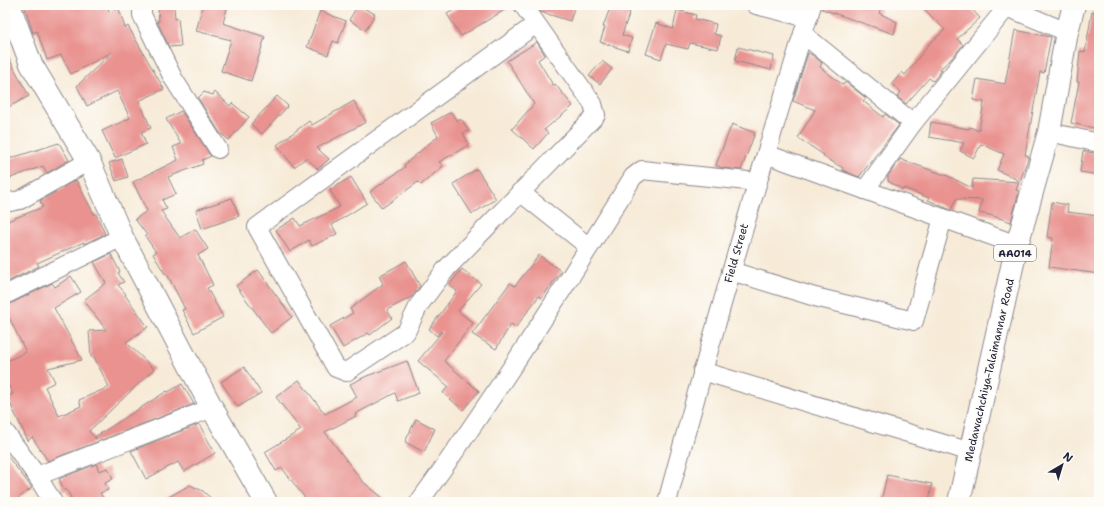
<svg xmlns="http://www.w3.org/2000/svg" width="1104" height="507" font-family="'Shantell Sans',sans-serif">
<rect width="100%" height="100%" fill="#fdfcf7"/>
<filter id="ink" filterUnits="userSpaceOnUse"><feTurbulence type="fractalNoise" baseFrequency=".025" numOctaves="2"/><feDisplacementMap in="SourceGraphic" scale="8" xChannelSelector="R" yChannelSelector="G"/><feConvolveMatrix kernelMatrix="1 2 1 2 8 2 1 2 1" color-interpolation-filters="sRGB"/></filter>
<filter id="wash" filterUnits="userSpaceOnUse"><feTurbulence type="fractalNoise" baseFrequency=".012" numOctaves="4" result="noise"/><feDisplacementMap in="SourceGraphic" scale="16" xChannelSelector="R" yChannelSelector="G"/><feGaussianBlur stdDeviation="0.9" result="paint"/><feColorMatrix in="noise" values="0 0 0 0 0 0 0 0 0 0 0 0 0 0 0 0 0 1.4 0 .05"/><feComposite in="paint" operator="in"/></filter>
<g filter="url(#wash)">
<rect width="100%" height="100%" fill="#f7ebd8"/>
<g id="blocks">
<g fill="#e9928f">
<polygon points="24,5 108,5 109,12 119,9 125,28 128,26 164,89 139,101 151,128 141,132 146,144 115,158 102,131 130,118 117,91 87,106 77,86 112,52 71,74 61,55 47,60 37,31 33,33"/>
<polygon points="203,5 228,5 223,23 265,37 251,81 221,71 231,40 196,31"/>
<polygon points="358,5 375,14 366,30 349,20"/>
<polygon points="462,5 513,5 461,36 447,14"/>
<polygon points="536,5 575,5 570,21 541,12"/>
<polygon points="611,5 632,5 622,35 632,38 628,51 600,42 605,27 603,27"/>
<polygon points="822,5 882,5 879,13 897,22 894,34 822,9"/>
<polygon points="920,5 968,5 980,18 957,39 963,45 951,59 940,69 942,70 933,81 929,78 906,104 897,97 901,92 892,84 902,72 905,75 930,43 945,30"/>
<polygon points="158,6 174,6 175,19 178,18 181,46 169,47 158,23 157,21 159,21"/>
<polygon points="677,10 696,15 695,19 716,24 714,34 721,36 718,49 690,43 688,49 666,44 661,59 646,54 656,23 673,29"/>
<polygon points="320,11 346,21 338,43 333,41 328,55 307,47"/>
<polygon points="1092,12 1099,13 1099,129 1071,123 1079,82 1077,82 1080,51 1085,52"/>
<polygon points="1015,30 1051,37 1044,73 1040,72 1025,155 1029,156 1020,181 997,170 1004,154 981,144 974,158 960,151 964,143 929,137 931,122 969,129 970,127 979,131 984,102 973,100 977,79 1005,84"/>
<polygon points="537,42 545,55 538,60 553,85 555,84 573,106 544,130 548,133 534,149 512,129 534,104 507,61"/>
<polygon points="738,47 774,56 771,70 735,61"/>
<polygon points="5,51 29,96 5,109"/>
<polygon points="808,53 812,55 822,63 820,67 843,85 845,82 866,98 863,101 883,117 885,114 899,125 859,177 842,170 843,168 824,157 824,155 798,138 815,110 793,101"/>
<polygon points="602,61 612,69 600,84 589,76"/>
<polygon points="204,92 213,95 215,92 230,106 232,103 249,117 229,140 220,133 198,98"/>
<polygon points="277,96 288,106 262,134 251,124"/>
<polygon points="354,101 366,122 317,148 329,159 318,169 306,158 294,167 277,145 309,121 312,125"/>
<polygon points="181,111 211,156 202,160 203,164 168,177 176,194 162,200 167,209 161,211 180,238 195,229 208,249 198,255 213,285 207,288 223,317 194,333 182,310 185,309 167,274 165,274 153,254 156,252 145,236 147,235 135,219 147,211 133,182 178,160 173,147 181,144 166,119"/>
<polygon points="451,112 456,120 462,120 469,131 463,133 469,145 439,162 443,166 421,185 418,182 382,208 370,192 405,167 404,165 438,136 431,123"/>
<polygon points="732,124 755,133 741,170 722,168 716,165"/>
<polygon points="59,143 69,160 47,173 43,166 5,180 5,160"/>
<polygon points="1083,151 1099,154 1099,175 1080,172"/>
<polygon points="122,159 128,177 116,181 109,163"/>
<polygon points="900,159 905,161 948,176 972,188 973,179 1019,182 1016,190 1019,191 1011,222 990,215 979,213 982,200 956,199 951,210 928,200 929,198 904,188 903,190 888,181 888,176"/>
<polygon points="477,169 496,199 472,214 453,184"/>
<polygon points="351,177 367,203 332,225 337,234 312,246 309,240 290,252 276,230 295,218 300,226 340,207 330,190"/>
<polygon points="76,180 94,214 96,214 105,234 84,244 84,242 37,263 39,266 5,283 5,222 43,207 40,201"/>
<polygon points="232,198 239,216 202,229 196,210"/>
<polygon points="1052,202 1068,205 1067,212 1099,216 1099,274 1049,267 1053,238 1047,237"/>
<polygon points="111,254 120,272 118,273 124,282 118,285 126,294 125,295 148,327 126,342 154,369 89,431 96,439 95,437 167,391 168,392 182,384 194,404 48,461 32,437 28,441 7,397 13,394 5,379 5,362 26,352 14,328 5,309 5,305 10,304 52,283 55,287 71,276 81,292 54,308 82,360 48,368 55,382 45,387 59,416 81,406 79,400 109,387 94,357 91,357 89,331 106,330 84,300 106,283 94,262"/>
<polygon points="539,255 561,271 542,298 539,296 516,327 511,324 496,349 472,334 510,283 515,286"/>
<polygon points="406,261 420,286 413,296 387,310 392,318 370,335 368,333 343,348 330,326 353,313 350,309 383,284 379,276"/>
<polygon points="462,269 481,284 458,311 473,323 444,361 479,391 463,410 443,393 448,386 418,361 442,332 441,331 437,336 429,329 457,291 449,285"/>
<polygon points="258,270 292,317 271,333 236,286"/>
<polygon points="407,361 419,393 398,401 395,393 355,414 356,416 325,432 362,481 388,502 308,502 282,468 276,471 265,452 301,430 276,397 299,380 325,414 357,397 350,384 367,376"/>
<polygon points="244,367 261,393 238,407 221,382"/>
<polygon points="416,419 435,429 424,452 405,442"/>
<polygon points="199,424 215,453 184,472 178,462 146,479 131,451"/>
<polygon points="5,453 32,488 13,502 5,492"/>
<polygon points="96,464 99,471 108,468 113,479 105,483 108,490 100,493 106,502 73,502 67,490 64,490 59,479"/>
<polygon points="887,475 932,484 929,502 881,502"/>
<polygon points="190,485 203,491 215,502 160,502"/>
</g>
</g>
</g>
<g filter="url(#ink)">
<use href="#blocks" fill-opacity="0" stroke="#8c868a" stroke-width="1"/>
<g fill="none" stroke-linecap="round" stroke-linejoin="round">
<g stroke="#8c868a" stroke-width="20">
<g id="minor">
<polyline points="142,5 142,15 173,78 218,149"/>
<polyline points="523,5 593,104 596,115 446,269 419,305 406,332 346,372 336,368 257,227 536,24"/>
<polyline points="756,5 808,18"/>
<polyline points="1002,5 1067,32"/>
<polyline points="803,34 913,123"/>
<polyline points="1049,132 1099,143"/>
<polyline points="766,154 1017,245"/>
<polyline points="865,190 913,123 1007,7"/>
<polyline points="520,192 589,247"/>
<polyline points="5,203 20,200 89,161"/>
<polyline points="731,271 815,297 914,321 943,218"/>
<polyline points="5,295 122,237"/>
<polyline points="702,371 971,452"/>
<polyline points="5,432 37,476"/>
<polyline points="53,502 37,476 212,408"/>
<path d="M419,502C495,397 565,287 633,177L642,170L757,182"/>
<path d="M667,502C712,335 760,169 812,5"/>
</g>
</g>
<g stroke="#8c868a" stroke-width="24">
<polyline id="tertiary" points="9,5 31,64 89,161 122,237 212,408 266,502"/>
</g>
<g stroke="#8c868a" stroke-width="24">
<polyline id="trunk" points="959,502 1017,245 1049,132 1067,32 1074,5"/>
</g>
<use href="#minor" stroke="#fff" stroke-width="18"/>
<use href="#tertiary" stroke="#fff" stroke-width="22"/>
<use href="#trunk" stroke="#fff" stroke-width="22"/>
</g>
</g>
<g text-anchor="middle" stroke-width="4" stroke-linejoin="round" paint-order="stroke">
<rect fill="#fdfcf7" stroke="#646373" stroke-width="1" x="994" y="245" width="42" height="16" rx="3"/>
<g font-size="10" font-weight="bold" fill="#22223b">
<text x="1015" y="257">AA014</text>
</g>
<g font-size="11" fill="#22223b" stroke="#fdfcf7">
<text transform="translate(736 253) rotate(-74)" y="4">Field Street</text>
<text transform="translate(989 370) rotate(-77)" y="4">Medawachchiya-Talaimannar Road</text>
</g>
</g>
<rect width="1104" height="507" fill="none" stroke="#fdfcf7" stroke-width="20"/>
<g transform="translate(1062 465) rotate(38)" stroke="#fdfcf7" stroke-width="3" paint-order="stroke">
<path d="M0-3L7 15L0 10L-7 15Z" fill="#22223b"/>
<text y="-6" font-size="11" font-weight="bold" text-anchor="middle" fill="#22223b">N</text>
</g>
</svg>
